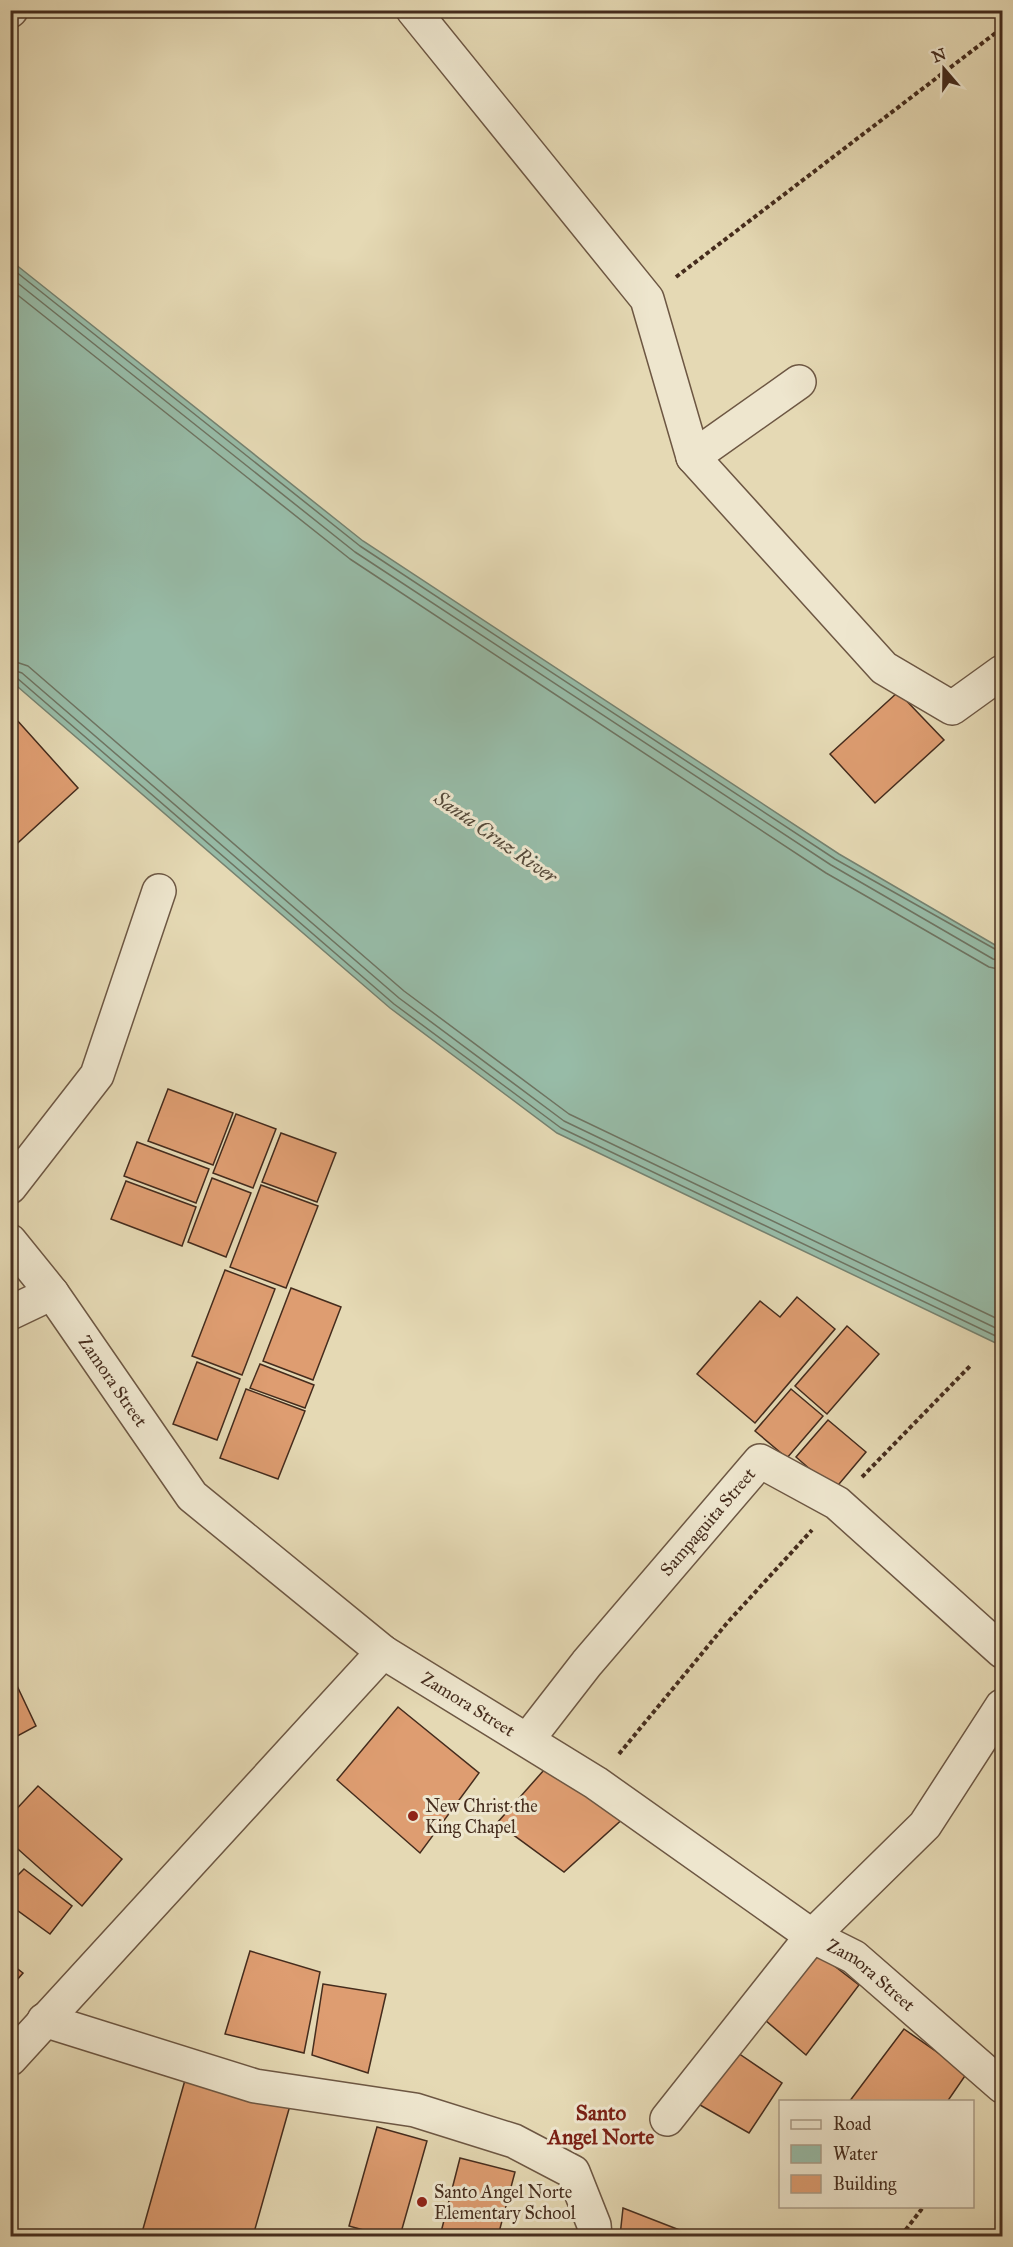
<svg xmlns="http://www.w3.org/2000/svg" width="1013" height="2247" font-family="'IM FELL Great Primer',serif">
<rect width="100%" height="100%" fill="#e5d9b4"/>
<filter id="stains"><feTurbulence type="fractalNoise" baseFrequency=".00333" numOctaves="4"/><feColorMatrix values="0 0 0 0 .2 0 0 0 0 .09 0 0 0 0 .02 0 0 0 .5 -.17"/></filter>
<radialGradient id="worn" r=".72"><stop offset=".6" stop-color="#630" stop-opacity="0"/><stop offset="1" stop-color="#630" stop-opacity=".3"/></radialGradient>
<polygon fill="#97bba7" stroke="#768270" stroke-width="1.5" points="10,260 363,541 839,854 1002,949 1002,1346 557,1133 390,1008 11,681"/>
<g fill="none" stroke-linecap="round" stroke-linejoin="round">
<g stroke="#6e7462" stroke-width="1.5">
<polyline points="10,267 360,546 835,859 1002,953"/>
<polyline points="10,277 355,552 831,865 993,959 1002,961"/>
<polyline points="10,289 350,559 826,873 989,967 1002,970"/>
<polyline points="10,660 28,666 404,991 569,1114 1002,1321"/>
<polyline points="10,669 22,673 399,998 564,1121 1002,1331"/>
<polyline points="10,677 17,678 394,1004 561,1128 1002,1339"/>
</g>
</g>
<g fill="#de9d71" stroke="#452c1d" stroke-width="1.5">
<polygon points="898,692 944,740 875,803 830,754"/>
<polygon points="16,719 78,788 10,850 10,724"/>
<polygon points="168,1089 233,1113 213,1165 148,1141"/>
<polygon points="236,1114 276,1129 253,1188 213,1173"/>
<polygon points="281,1133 336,1153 317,1202 262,1182"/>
<polygon points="137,1142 209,1169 196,1203 124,1176"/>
<polygon points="212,1178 251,1193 226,1257 188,1242"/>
<polygon points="126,1181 196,1207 182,1246 111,1219"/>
<polygon points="261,1185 318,1206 286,1288 230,1267"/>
<polygon points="225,1270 275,1289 242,1375 192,1356"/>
<polygon points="291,1288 341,1307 313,1380 263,1361"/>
<polygon points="797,1297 835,1329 755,1423 697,1374 760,1301 780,1317"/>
<polygon points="847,1326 879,1354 827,1414 795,1386"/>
<polygon points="197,1362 240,1379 217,1440 173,1424"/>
<polygon points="260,1364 314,1385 305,1408 250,1388"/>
<polygon points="246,1389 305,1411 278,1479 220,1458"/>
<polygon points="791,1389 823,1416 787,1458 755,1431"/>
<polygon points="828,1420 866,1452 834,1490 796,1457"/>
<polygon points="10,1671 36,1726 10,1740"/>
<polygon points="398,1707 479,1773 420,1853 337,1780"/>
<polygon points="552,1761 627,1815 564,1872 497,1823"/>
<polygon points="38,1786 122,1859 82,1906 10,1842 10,1816"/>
<polygon points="24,1869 72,1906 50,1934 10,1905 10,1883"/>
<polygon points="811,1948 859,1985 806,2055 758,2014"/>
<polygon points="250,1951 320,1972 304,2053 225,2034"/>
<polygon points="10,1963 23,1973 10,1988"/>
<polygon points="323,1984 386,1994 368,2073 312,2055"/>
<polygon points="904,2029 967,2073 947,2102 849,2102"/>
<polygon points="735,2051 782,2083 749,2133 693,2101"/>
<polygon points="187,2073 291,2102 253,2236 141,2236"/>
<polygon points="377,2127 427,2141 400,2236 385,2236 349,2226"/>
<polygon points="460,2158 515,2172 498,2236 440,2236"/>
<polygon points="623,2208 695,2236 620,2236"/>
</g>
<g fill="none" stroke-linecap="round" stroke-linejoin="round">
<g stroke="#6d5743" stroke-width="36">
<g id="minor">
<polyline points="413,10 647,299 693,457 884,668 952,708 1002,672"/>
<polyline points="10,11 11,10"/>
<polyline points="693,457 799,382"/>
<polyline points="10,1187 97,1075 159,891"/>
<path id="s1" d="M10,1241L52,1293L192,1496L383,1652L596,1783L812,1936L854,1957L1002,2086"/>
<polyline points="10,1313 52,1293"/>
<path id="s2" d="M528,1739L587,1663L760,1461L837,1503L1002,1651"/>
<polyline points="44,2020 255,2086 415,2110 514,2141 573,2172 594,2225 595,2236"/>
<polyline points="10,2059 383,1652"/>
<polyline points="667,2119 812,1936 925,1825 1002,1706"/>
</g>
</g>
<g stroke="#452c1d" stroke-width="4" stroke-dasharray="4.5 3" stroke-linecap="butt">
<polyline points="676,277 1002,28"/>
<polyline points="862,1477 971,1365"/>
<polyline points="619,1754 727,1623 812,1530"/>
<polyline points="901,2236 924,2206"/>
</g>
<use href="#minor" stroke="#eee6ce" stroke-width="33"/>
</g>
<g fill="#8f2418" stroke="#eee6ce" stroke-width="2">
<circle cx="413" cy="1816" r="6"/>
<circle cx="422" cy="2202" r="6"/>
</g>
<g text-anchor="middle" stroke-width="6" stroke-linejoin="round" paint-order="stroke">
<g font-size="18" fill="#452c1d" stroke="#eee6ce">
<text dy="6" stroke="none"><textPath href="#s1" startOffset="174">Zamora Street</textPath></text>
<text dy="6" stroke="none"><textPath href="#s2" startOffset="282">Sampaguita Street</textPath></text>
<text dy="6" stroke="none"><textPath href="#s1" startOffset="660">Zamora Street</textPath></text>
<text dy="6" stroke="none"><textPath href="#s1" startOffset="1146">Zamora Street</textPath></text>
</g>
<g font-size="18" fill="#452c1d" stroke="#eee6ce" text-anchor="start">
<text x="425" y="1812">New Christ the<tspan x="425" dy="21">King Chapel</tspan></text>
<text x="434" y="2198">Santo Angel Norte<tspan x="434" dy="21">Elementary School</tspan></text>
</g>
<g font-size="20" font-style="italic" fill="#554939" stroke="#eee6ce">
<text transform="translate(496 837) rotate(35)" y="7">Santa Cruz River</text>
</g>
<g font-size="21" font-weight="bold" fill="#7a1f14" stroke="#eee6ce">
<text x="601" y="2120">Santo<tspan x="601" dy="24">Angel Norte</tspan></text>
</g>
</g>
<rect width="1013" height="2247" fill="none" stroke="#e5d9b4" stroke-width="36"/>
<rect x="12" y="12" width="989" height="2223" fill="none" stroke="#452c1d" stroke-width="3"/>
<rect x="18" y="18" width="977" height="2211" fill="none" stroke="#452c1d" stroke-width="1.5"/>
<rect x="779" y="2100" width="195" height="108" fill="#eee6ce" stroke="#aa9c87" stroke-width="1.5"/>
<rect x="791" y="2120" width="30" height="9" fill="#eee6ce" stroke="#aa9c87" stroke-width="1.5"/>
<text x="833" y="2130" font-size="18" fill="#452c1d">Road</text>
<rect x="791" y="2145" width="30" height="18" fill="#97bba7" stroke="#aa9c87" stroke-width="1.5"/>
<text x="833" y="2160" font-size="18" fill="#452c1d">Water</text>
<rect x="791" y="2175" width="30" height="18" fill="#de9d71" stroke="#aa9c87" stroke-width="1.5"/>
<text x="833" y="2190" font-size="18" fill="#452c1d">Building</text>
<g transform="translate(944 69) rotate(340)" stroke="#eee6ce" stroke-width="4.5" paint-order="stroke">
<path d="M0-4.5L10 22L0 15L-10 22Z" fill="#452c1d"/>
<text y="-9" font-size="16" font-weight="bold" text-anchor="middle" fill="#452c1d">N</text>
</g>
<rect width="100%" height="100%" filter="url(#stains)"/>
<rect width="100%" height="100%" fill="url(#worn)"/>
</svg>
